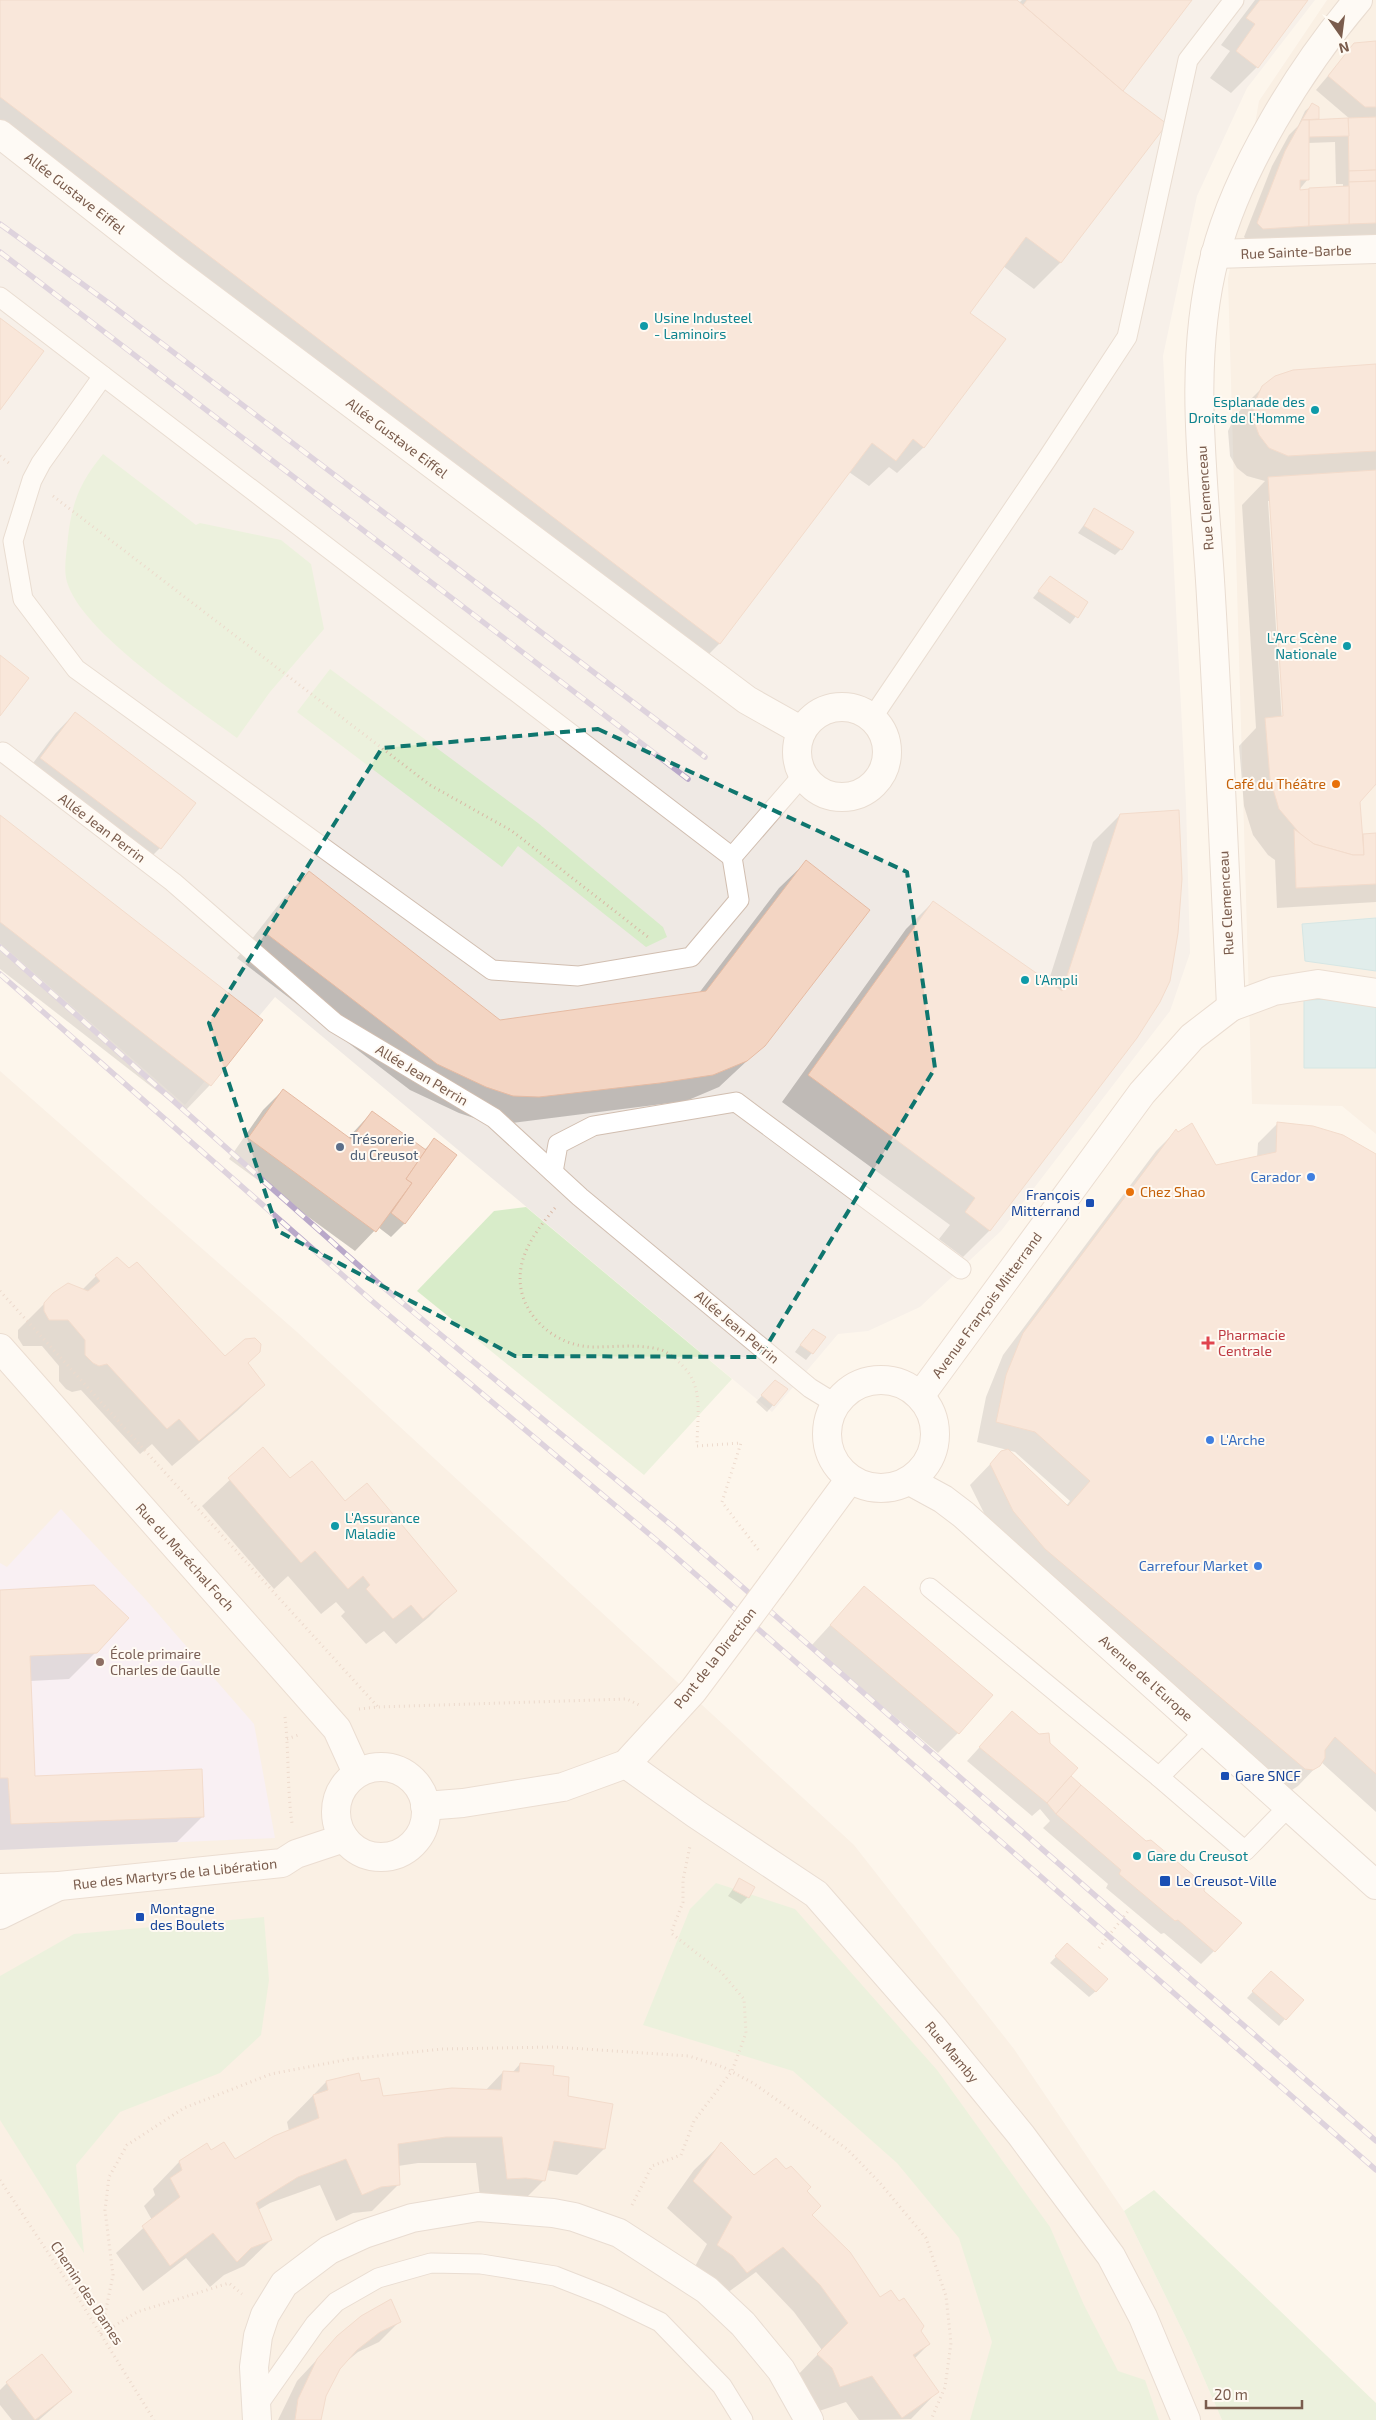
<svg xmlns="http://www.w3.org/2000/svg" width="1376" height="2420" font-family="'Exo 2',sans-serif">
<rect width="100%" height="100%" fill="#fdf6ec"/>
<g fill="#f5e8da">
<polygon points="1327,0 1376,0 1376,1134 1342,1106 1252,1104 1228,279 1259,101"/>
<polygon points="0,1071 297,1332 854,1845 1014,2049 1124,2211 1188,2342 1222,2420 0,2420"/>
</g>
<polygon fill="#efe9e4" points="0,0 1315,0 1247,88 1197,196 1163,356 1186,804 1190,953 1170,1011 1001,1231 920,1307 868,1331 838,1334 772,1412 275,997 185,1105 0,943"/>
<polygon fill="#f3e8fa" points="61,1509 146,1600 254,1724 275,1838 0,1850 0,1563 7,1567"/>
<g fill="#d8ecc9">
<path d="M103,454L196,525L200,523L281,540L311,564L324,629L270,692L237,738C193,705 82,633 67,582C63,568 67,551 68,537C72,501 81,481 103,454Z"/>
<polygon points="330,669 538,823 663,927 667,937 646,947 518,846 502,867 297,712"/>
<polygon points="526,1207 732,1379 644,1475 417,1291 494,1211"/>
<polygon points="716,1883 795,1909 937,2070 1050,2227 1084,2305 1118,2371 1145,2380 1159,2420 970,2420 992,2342 959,2238 897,2163 793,2071 643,2025 690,1909"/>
<polygon points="264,1917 269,1980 261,2035 220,2073 120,2112 76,2165 84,2253 0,2120 0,1976 74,1934"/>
<polygon points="1154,2190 1376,2403 1376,2420 1222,2420 1188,2342 1124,2211"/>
</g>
<g fill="#bfe3e8" stroke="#a5d3da">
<polygon points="1376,918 1376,971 1305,961 1302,924"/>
<polygon points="1335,999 1376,1007 1376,1068 1304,1068 1304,1000"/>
</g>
<g fill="#0003" fill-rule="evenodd">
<polygon points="0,0 1015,0 1019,3 1022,0 1191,0 1121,91 1165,124 1060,263 1034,289 1003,266 968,313 924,447 897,473 889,467 869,486 849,472 719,644 693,670 0,143"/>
<polygon points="1255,0 1307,0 1257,67 1231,93 1210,78 1230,51 1221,45"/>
<path d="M1376,42V236L1249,242L1244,237L1272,166L1289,135L1298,126L1305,111L1312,105L1318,108V120L1350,119L1316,90L1355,44ZM1335,142L1336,184H1343V188L1298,191L1308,179V143Z"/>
<path d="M1376,365V785L1373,786L1359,802L1361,835L1376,834V902L1277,908L1275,860L1268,855L1253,835L1244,806L1239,746L1256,728L1242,505L1265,481L1247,476L1237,468L1230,456L1228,431L1234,418L1243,407L1270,380L1282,374L1293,371ZM1268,501H1270L1285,722L1282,723Z"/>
<polygon points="1095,510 1121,549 1115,555 1078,533"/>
<polygon points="1050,577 1086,603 1070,624 1033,598"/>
<polygon points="75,713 160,848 140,868 21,779 55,734"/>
<polygon points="1120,815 1135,1038 989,1231 963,1257 939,1239 950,1225 782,1102 906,929 933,902 1048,983 1093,842"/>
<polygon points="0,816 210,1085 184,1112 0,969"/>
<polygon points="806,862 764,1045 719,1087 686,1101 512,1123 486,1122 459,1113 410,1090 237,958 283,899 309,872 499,1022 699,993 779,888"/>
<polygon points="283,1090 348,1138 372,1112 424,1150 435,1140 405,1223 391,1237 378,1227 355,1251 229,1159 263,1110"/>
<polygon points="1278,1123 1376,1155 1376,1812 1321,1762 1298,1786 1292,1790 1284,1788 993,1531 970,1485 1001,1453 1066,1506 1070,1501 1015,1452 977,1442 986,1397 1003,1355 1156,1151 1176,1131 1216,1166 1257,1158 1258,1143"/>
<polygon points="96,1276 225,1358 247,1364 264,1385 237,1411 172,1466 152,1444 140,1454 81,1390 72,1392 66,1389 59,1381 59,1366 42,1346 23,1346 18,1338 18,1330 54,1294 82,1290"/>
<polygon points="806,1337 824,1338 806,1360 795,1352"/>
<polygon points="775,1382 773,1405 767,1412 756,1402"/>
<polygon points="263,1449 290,1479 345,1503 455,1591 429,1617 396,1644 384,1631 366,1644 341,1616 345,1612 336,1602 321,1614 288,1576 274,1589 202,1506"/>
<polygon points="864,1588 958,1733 938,1753 811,1646"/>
<polygon points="0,1591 96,1652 69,1679 30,1681 34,1778 203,1816 177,1842 0,1850"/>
<polygon points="999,1726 1048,1744 1066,1780 1214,1951 1201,1964 1164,1933 1161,1934 1106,1888 1108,1884 1043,1828 1050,1821 1040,1809 1032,1816 967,1761"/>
<polygon points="740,1879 748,1897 741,1904 728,1896"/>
<polygon points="1067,1945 1096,1991 1089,1997 1050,1963"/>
<polygon points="1271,1972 1285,2019 1279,2026 1247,1998"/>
<polygon points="520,2064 551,2076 604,2149 577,2175 546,2170 544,2180 517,2207 481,2205 476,2163 418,2163 398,2166 399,2184 372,2211 353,2213 336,2221 320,2185 270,2203 258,2210 271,2240 244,2266 224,2275 210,2287 186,2258 143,2291 116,2253 152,2220 144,2206 155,2195 153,2189 179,2162 206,2145 210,2152 235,2160 289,2131 287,2122 326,2082 360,2083 382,2097 485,2091 503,2072 512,2073"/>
<polygon points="721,2144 754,2177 805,2191 810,2215 880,2298 920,2331 929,2344 914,2359 937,2392 911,2419 859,2420 846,2402 813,2413 792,2381 822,2350 794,2312 756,2272 720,2298 692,2272 707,2244 667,2208 694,2170"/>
<polygon points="399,2322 379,2342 358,2352 341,2366 324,2395 320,2420 278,2420 297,2381 338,2337"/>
<polygon points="7,2383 71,2392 39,2420 12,2420 0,2405 0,2390"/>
</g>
<g fill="#f3d5c3" stroke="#e6bba3">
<polygon points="0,0 1017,0 1123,91 1167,124 1061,263 1026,237 970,313 1006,339 924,448 913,439 896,461 872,443 720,644 0,97"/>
<polygon points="1027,0 1192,0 1123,91 1023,5"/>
<polygon points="1260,0 1308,0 1258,68 1236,51 1255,24 1246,18"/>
<polygon points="1376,41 1376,107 1365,107 1328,76 1354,43"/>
<polygon points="1312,103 1319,107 1319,119 1302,120"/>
<polygon points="1376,117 1376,170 1349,171 1348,118"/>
<polygon points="1348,118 1349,136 1309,137 1309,120"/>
<polygon points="1302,120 1309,120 1309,180 1300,180 1300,190 1309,189 1309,226 1263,229 1257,223 1285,151"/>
<polygon points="1376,170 1376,181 1349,182 1349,171"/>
<polygon points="1376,181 1376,223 1349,224 1349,182"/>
<polygon points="1349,186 1349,224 1309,226 1309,188"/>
<polygon points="0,318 44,351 0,410"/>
<polygon points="1376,364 1376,451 1288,456 1269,448 1259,435 1253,419 1254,404 1262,386 1275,376 1293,370"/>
<polygon points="1376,470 1376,784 1360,802 1364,855 1353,855 1314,844 1302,836 1279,809 1270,779 1265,718 1283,716 1268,477"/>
<polygon points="1094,508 1134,532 1122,550 1084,526"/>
<polygon points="1050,576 1088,602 1078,618 1038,591"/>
<polygon points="0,655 29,678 0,716"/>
<polygon points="75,712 196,803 161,849 40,758"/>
<polygon points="1179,810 1182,879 1178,933 1170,981 1160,1002 1137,1038 990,1231 965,1212 975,1198 808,1075 933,901 1062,991 1120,814"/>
<polygon points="0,815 263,1020 211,1086 0,922"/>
<polygon points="1294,829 1314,844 1353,855 1364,855 1363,834 1376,833 1376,884 1296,888"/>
<polygon points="806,860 870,910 765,1046 747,1061 713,1075 660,1083 539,1097 513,1096 486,1087 437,1064 263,931 309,871 500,1020 706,991"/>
<polygon points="283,1089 351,1139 372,1111 426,1150 406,1179 412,1183 376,1232 248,1138"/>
<polygon points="1277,1122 1313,1126 1343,1135 1376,1154 1376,1774 1335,1737 1325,1750 1325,1758 1320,1766 1313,1770 1305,1769 1045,1549 1013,1511 990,1464 1001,1451 1008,1449 1068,1506 1090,1481 1035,1432 996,1422 1006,1375 1023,1333 1176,1129 1178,1132 1192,1123 1216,1165 1276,1152"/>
<polygon points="434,1138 457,1155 405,1224 391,1213 412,1183 406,1179"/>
<polygon points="117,1257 129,1268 137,1262 225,1356 245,1339 255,1338 261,1344 260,1352 248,1363 265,1385 199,1441 179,1419 167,1429 107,1364 99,1366 93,1363 85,1355 85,1340 68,1320 49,1320 44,1311 44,1303 53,1293 68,1283 88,1291 100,1281 95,1275"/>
<polygon points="813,1329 826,1337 813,1354 800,1345"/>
<polygon points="775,1380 788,1389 774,1406 761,1395"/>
<polygon points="263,1447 290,1478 312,1461 345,1501 367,1483 457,1591 423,1619 411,1605 393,1619 366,1589 370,1585 363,1576 348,1589 315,1551 301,1563 228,1478"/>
<polygon points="94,1585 129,1618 97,1653 30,1656 35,1776 202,1769 204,1817 11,1824 8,1778 0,1778 0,1590"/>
<polygon points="864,1586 993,1695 959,1734 830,1625"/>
<polygon points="1012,1711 1039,1734 1049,1733 1050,1743 1078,1768 1047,1803 979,1747"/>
<polygon points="1071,1776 1081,1785 1056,1814 1047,1803"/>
<polygon points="1081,1785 1146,1841 1151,1840 1205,1885 1204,1891 1242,1923 1215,1952 1178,1920 1175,1921 1119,1874 1121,1870 1056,1814"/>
<polygon points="739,1878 755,1887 749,1898 733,1890"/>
<polygon points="1067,1943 1108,1979 1096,1992 1055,1956"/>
<polygon points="1271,1971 1304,2000 1286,2020 1252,1991"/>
<polygon points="520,2063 554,2066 553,2075 569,2077 568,2096 613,2104 605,2149 554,2141 545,2181 526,2178 507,2179 502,2137 446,2137 398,2144 400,2185 381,2187 362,2195 346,2159 298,2177 256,2203 272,2240 251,2248 237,2262 213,2233 170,2266 142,2226 180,2197 170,2178 182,2170 179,2161 207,2143 211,2150 224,2142 235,2159 274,2136 319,2118 313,2095 328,2090 326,2081 359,2073 361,2081 379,2078 383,2096 452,2088 501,2090 503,2071 519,2072"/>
<polygon points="721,2142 754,2175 776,2158 786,2169 791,2166 811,2187 807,2191 821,2206 812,2215 850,2252 880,2297 891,2290 899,2301 904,2298 924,2326 921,2331 930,2344 913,2355 939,2392 902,2418 872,2376 840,2387 832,2368 817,2354 848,2323 820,2285 783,2247 747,2273 733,2256 717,2245 732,2217 693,2181"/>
<polygon points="391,2299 401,2322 380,2332 357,2350 340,2369 326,2396 321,2420 295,2420 298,2399 317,2359 337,2336 361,2316"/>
<polygon points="42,2354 72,2392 35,2420 6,2382"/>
</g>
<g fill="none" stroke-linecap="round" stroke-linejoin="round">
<g stroke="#d1beb0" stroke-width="21">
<g id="service">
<polyline points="0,297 732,857 803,775"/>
<polyline points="103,376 41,463 32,480 13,541 23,599 76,669 492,970 578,976 691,957 739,900 732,857"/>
<polyline points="872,718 1047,459 1127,337 1188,60 1234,0"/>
<polyline points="3,752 173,882 335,1023 494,1118 580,1197 810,1388 836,1404"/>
<polyline points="553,1172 558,1144 593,1126 736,1102 961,1269"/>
<polyline points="930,1588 1159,1777"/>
<polyline points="1205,1731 1159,1777 1245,1851 1289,1806"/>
<polyline points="255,2409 315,2324 336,2302 378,2278 431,2263 481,2264 555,2276 606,2296 660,2322 722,2386 743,2420"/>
</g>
</g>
<g stroke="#d1beb0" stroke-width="30">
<g id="minor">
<polyline points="0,134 172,269 747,700 802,731"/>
<polyline points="1215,254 1376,249"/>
<circle cx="842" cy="752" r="45"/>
<polyline points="910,1481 943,1499 964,1515 1376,1885"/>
<polyline points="257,2420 254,2367 258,2336 265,2315 284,2284 329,2250 364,2234 412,2218 478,2207 553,2213 574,2217 619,2233 707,2290 743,2324 781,2370 809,2420"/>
</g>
</g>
<g stroke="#d1beb0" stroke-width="30">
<g id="tertiary">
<path d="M1231,1007C1225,870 1219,733 1211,597C1205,485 1186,366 1215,256C1237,170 1301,67 1358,0"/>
<polyline points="626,1764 696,1814 816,1894 935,2030 1021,2135 1111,2256 1143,2317 1186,2420"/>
<polyline points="0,1915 59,1886"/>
</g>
</g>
<g stroke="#d6c0b0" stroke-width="30">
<g id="secondary">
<polyline points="0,1348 337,1729 357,1773"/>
<circle cx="881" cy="1434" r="54"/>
<polyline points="920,1396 1142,1093 1192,1037 1231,1007 1274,991 1318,984 1376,993"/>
<polyline points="772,1585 850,1479"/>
<circle cx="381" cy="1812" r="45"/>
<polyline points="425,1806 463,1803 563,1787 626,1764 693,1691 746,1620"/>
<polyline points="0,1888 59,1886 282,1863 296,1854 344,1838"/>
</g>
</g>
<g stroke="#d9b8a5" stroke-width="3" stroke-dasharray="1 4" stroke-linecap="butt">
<polyline points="0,456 10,464"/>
<polyline points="53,496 430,785 512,831 648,937"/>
<path d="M555,1208C534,1233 512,1262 523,1297C533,1326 563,1347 594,1347C615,1347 637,1344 658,1349C667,1350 683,1365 688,1372C703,1392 697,1422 697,1446L741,1443L722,1502L760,1552"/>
<polyline points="0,1291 378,1707"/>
<polyline points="359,1709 378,1707 627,1699 639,1705"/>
<path d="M285,1717C289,1752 287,1788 292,1823"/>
<polyline points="287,1739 301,1734"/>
<polyline points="1099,1948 1129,1910"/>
<polyline points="0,2180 80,2301 154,2420"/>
<polyline points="632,2205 652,2166 681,2155 694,2121 732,2071 746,2033 744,1999 721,1972 671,1933 683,1902 683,1880 690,1846"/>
<polyline points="101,2334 113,2275 105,2210 109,2177 127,2145 184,2108 271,2074 350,2059 442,2049 555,2047 689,2056 723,2067 753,2083 847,2149 880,2183 926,2238 946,2296 951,2343 945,2387 931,2420"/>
<polyline points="101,2334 137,2312 229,2283 242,2294"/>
</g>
<use href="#service" stroke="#fff" stroke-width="19"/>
<use href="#minor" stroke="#fff" stroke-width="28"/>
<use href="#tertiary" stroke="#fff" stroke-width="28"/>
<use href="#secondary" stroke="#fff" stroke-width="28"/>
<g stroke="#b9a8c9" stroke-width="5.5">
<g id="rail">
<polyline points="0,224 110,304 705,757"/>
<polyline points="0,252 688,779"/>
<polyline points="0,947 383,1287 676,1529 1376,2141"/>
<polyline points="0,974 372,1301 661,1544 1376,2170"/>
</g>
</g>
<use href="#rail" stroke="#fffaf3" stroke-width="4" stroke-dasharray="11" stroke-linecap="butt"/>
<g stroke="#d6c0b0" stroke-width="30" stroke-linecap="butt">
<polyline id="secondary-bridge" points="746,1620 772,1585"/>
</g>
<use href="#secondary-bridge" stroke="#fff" stroke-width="28"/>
</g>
<path d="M0 0H1376V2420H0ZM598,729L907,872L935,1068L760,1357L515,1356L278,1231L209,1023L382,748Z" fill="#fdf6ec" fill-opacity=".55" fill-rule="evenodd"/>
<path fill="none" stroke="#0f766e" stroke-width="4" stroke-dasharray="10 6" stroke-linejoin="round" d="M598,729L907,872L935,1068L760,1357L515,1356L278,1231L209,1023L382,748Z"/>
<g fill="#0f9aa8" stroke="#fffaf3" stroke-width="2">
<circle cx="644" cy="326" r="5"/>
<circle cx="1315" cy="410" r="5"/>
<circle cx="1347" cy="646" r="5"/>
<circle cx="1025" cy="980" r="5"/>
<circle cx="335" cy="1526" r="5"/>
<circle cx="1137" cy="1856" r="5"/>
</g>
<g fill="#e8710a" stroke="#fffaf3" stroke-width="2">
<circle cx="1336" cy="784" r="5"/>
<circle cx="1130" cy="1192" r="5"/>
</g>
<circle fill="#5c6f8a" stroke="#fffaf3" stroke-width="2" cx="340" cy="1147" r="5"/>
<g fill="#3f7fe0" stroke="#fffaf3" stroke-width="2">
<circle cx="1311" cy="1177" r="5"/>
<circle cx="1210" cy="1440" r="5"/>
<circle cx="1258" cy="1566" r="5"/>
</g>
<g fill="#1a4fb4" stroke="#fffaf3" stroke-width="2">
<rect x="1085" y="1198" width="10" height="10" rx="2.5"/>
<rect x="1220" y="1771" width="10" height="10" rx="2.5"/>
<rect x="1159" y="1875" width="12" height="12" rx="2.5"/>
<rect x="135" y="1912" width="10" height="10" rx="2.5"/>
</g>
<path fill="#e0444e" stroke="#fffaf3" stroke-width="2" d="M1205.5 1335.5h5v5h5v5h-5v5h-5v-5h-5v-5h5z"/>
<circle fill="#8d6e63" stroke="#fffaf3" stroke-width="2" cx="100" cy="1662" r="5"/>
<g text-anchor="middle" stroke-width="4" stroke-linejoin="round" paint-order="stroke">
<g font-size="14" fill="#7a5c4d" stroke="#fffaf3">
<text transform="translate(75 193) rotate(38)" y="5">Allée Gustave Eiffel</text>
<text transform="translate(1296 252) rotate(-2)" y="5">Rue Sainte-Barbe</text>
<text transform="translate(397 438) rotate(37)" y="5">Allée Gustave Eiffel</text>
<text transform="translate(1205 498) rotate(-94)" y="5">Rue Clemenceau</text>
<text transform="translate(102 828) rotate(37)" y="5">Allée Jean Perrin</text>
<text transform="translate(1226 903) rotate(-93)" y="5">Rue Clemenceau</text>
<text transform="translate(422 1075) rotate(31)" y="5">Allée Jean Perrin</text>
<text transform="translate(987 1305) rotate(-54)" y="5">Avenue François Mitterrand</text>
<text transform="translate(737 1327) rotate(40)" y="5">Allée Jean Perrin</text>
<text transform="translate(185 1557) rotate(48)" y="5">Rue du Maréchal Foch</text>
<text transform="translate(715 1658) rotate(-52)" y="5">Pont de la Direction</text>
<text transform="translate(1146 1678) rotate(42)" y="5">Avenue de l'Europe</text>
<text transform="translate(175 1874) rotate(-6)" y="5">Rue des Martyrs de la Libération</text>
<text transform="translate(952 2052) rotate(50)" y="5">Rue Mamby</text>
<text transform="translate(87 2293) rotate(57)" y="5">Chemin des Dames</text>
</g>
<g font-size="14" fill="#0d838f" stroke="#fffaf3" text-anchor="start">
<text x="654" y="323">Usine Industeel<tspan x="654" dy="16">- Laminoirs</tspan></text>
<text x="1305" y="407" text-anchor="end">Esplanade des<tspan x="1305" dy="16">Droits de l'Homme</tspan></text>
<text x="1337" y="643" text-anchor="end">L'Arc Scène<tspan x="1337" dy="16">Nationale</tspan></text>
<text x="1035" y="985">l'Ampli</text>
<text x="345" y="1523">L'Assurance<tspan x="345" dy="16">Maladie</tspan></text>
<text x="1147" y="1861">Gare du Creusot</text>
</g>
<g font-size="14" fill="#c56008" stroke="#fffaf3" text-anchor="end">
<text x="1326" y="789">Café du Théâtre</text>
<text x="1140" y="1197" text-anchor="start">Chez Shao</text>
</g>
<g font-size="14" fill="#4e5e75" stroke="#fffaf3" text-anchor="start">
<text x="350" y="1144">Trésorerie<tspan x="350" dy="16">du Creusot</tspan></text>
</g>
<g font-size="14" fill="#366cbe" stroke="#fffaf3" text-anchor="end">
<text x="1301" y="1182">Carador</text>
<text x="1220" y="1445" text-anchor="start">L'Arche</text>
<text x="1248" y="1571">Carrefour Market</text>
</g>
<g font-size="14" fill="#164399" stroke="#fffaf3" text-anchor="start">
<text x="1080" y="1200" text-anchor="end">François<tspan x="1080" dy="16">Mitterrand</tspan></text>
<text x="1235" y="1781">Gare SNCF</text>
<text x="1176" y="1886">Le Creusot-Ville</text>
<text x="150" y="1914">Montagne<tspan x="150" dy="16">des Boulets</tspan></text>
</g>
<g font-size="14" fill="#be3a42" stroke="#fffaf3" text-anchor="start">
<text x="1218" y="1340">Pharmacie<tspan x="1218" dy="16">Centrale</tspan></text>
</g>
<g font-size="14" fill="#785e54" stroke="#fffaf3" text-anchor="start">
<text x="110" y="1659">École primaire<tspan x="110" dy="16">Charles de Gaulle</tspan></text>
</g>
</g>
<g transform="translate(1341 35) rotate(166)" stroke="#fffaf3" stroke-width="4" paint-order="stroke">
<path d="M0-4L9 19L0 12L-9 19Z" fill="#7a5c4d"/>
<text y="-8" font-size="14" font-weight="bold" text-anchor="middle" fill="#7a5c4d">N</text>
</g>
<path d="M1206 2400v8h96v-8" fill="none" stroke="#7a5c4d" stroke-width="2.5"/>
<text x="1214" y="2400" font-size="15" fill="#7a5c4d" stroke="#fffaf3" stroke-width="4" paint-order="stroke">20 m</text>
</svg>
